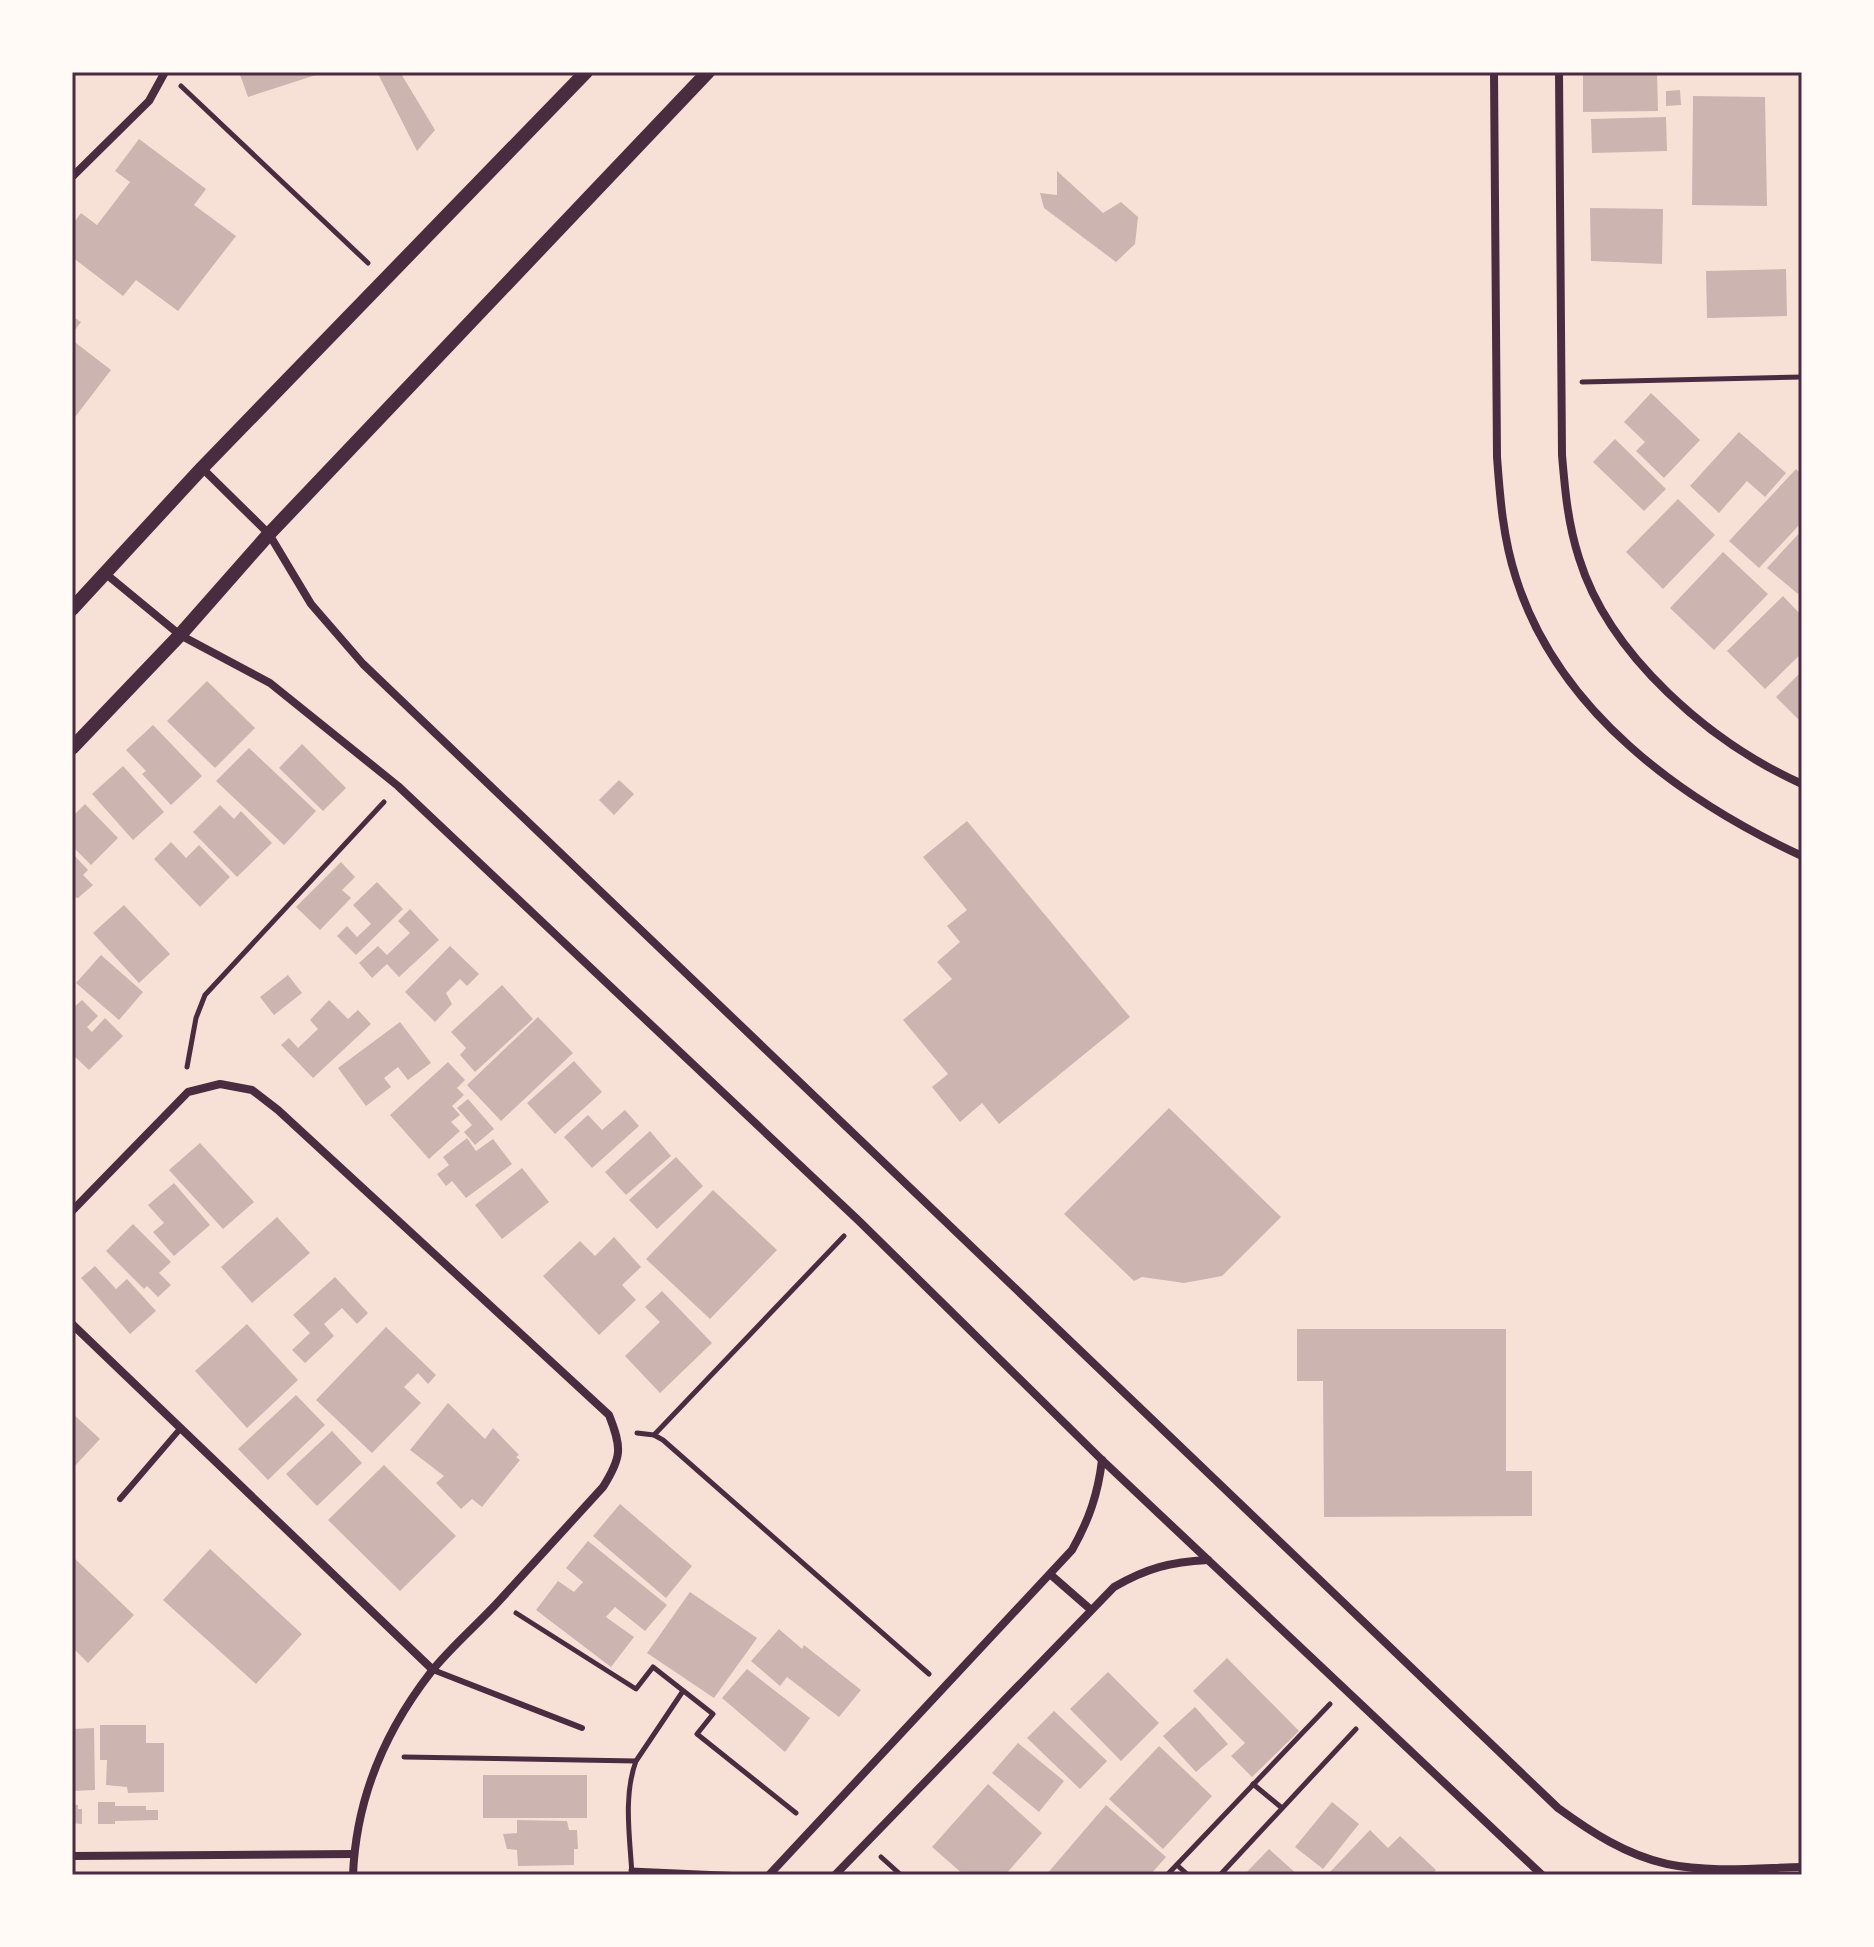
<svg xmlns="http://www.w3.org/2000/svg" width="1874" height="1947" font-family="'DM Sans',sans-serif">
<rect width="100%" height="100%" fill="#f7e1d7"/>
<g fill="#ccb4b1">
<polygon points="239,72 322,72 322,73 248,97"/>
<polygon points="377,72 400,72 435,130 417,151"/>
<polygon points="1583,73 1657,73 1658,111 1583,112"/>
<polygon points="1680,90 1681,105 1666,106 1666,91"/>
<polygon points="1693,96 1765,97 1767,206 1692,205"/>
<polygon points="1666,117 1667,151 1592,153 1591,119"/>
<polygon points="139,139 206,189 194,205 236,236 178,311 136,280 123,296 72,257 72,225 81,213 97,225 130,182 115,171"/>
<polygon points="1057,171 1103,213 1121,202 1138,217 1135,244 1116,262 1044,208 1040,193 1057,195"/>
<polygon points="1590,208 1663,209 1662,264 1591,261"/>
<polygon points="1786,269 1787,316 1707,318 1706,271"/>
<polygon points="72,316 81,322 72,334"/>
<polygon points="72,340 111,370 72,421"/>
<polygon points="1651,393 1700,440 1664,478 1636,451 1645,442 1624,422"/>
<polygon points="1739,432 1786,473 1765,497 1747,481 1719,513 1690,486"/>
<polygon points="1615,439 1666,489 1644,511 1593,462"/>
<polygon points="1796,469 1802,475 1802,522 1759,568 1729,541"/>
<polygon points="1678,499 1715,535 1663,589 1626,552"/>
<polygon points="1802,530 1802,590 1798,594 1767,568"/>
<polygon points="1723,552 1768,594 1714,650 1670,608"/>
<polygon points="1783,596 1802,616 1802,653 1765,689 1727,651"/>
<polygon points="1802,671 1802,723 1776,697"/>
<polygon points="207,681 255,728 215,768 167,721"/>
<polygon points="153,725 202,776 171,805 142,774 146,771 126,750"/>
<polygon points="302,744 346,788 323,811 279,768"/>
<polygon points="249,748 316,811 284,845 216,781"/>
<polygon points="123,766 164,812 133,840 92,794"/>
<polygon points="619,780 634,794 614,815 599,800"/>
<polygon points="85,804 118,838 91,865 72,846 72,817"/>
<polygon points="220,805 234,819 241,811 272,843 237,877 193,832"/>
<polygon points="967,821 1130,1017 999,1124 982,1103 960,1122 932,1087 948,1074 903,1020 952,979 937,962 960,942 947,926 967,910 923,857"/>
<polygon points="171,842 186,858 199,845 230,877 200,907 154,859"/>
<polygon points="72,853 88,870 83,875 93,885 78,898 72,897"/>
<polygon points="341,862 355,877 342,890 351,898 320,930 296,907"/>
<polygon points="377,882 403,909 356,955 337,936 347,926 357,937 371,924 353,905"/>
<polygon points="124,905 170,954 139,983 93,933"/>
<polygon points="410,909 439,940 399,977 387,964 372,978 359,963 378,946 387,955 410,933 398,921"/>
<polygon points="450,946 479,974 467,986 460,979 446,993 452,1004 435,1022 405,992"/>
<polygon points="101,955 143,992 119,1020 76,983"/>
<polygon points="288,975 302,993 274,1015 260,997"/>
<polygon points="502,985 533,1019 475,1072 460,1055 466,1048 451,1032"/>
<polygon points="82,1000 98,1016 87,1027 92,1032 105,1018 123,1036 89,1070 72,1054 72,1009"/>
<polygon points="329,1000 348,1019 358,1010 371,1024 313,1078 281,1045 289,1038 298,1048 318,1029 310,1020"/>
<polygon points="538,1017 573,1053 501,1121 467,1085"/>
<polygon points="400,1022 431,1063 408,1080 398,1067 384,1078 391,1087 366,1106 338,1068"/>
<polygon points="574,1061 602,1092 555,1134 527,1103"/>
<polygon points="448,1062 465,1080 457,1088 464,1095 452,1106 460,1115 451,1122 460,1131 429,1159 390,1115"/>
<polygon points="468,1099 494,1129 475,1145 464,1132 472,1125 457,1108"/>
<polygon points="1169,1108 1281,1217 1222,1276 1184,1283 1142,1277 1134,1281 1064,1214"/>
<polygon points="625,1110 639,1126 592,1168 564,1137 588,1115 602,1130"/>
<polygon points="650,1131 671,1156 626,1195 605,1172"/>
<polygon points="467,1138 476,1151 493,1139 512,1164 466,1198 452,1181 446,1186 437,1174 449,1165 443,1157"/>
<polygon points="200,1143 254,1202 223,1229 169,1170"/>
<polygon points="676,1157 703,1186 657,1229 629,1200"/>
<polygon points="522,1168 549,1202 502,1239 475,1205"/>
<polygon points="174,1183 210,1225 174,1256 153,1232 164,1223 148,1205"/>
<polygon points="713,1190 777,1250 710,1319 646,1259"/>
<polygon points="277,1217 310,1253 252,1303 221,1267"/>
<polygon points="133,1224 171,1262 159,1273 171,1285 158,1297 147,1286 144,1289 106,1251"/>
<polygon points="614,1237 641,1267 622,1285 636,1300 599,1335 543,1276 580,1241 595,1256"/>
<polygon points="95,1266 116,1289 127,1279 156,1311 130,1334 81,1278"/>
<polygon points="335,1277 368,1313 357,1324 342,1308 324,1324 334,1336 305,1363 292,1350 310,1333 293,1315"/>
<polygon points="662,1291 712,1343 660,1393 625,1356 660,1322 645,1307"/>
<polygon points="247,1324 298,1380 247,1428 195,1371"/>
<polygon points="386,1327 436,1375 428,1384 418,1373 404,1387 421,1403 372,1453 316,1400"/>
<polygon points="1297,1329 1506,1329 1506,1471 1532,1471 1532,1516 1324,1517 1323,1381 1297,1381"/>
<polygon points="296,1395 325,1425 268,1480 238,1449"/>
<polygon points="448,1403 485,1439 493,1428 519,1455 516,1457 520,1460 482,1507 472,1499 461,1509 436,1483 444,1476 410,1450"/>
<polygon points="72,1413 100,1439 72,1469"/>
<polygon points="332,1431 362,1463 317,1506 286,1474"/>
<polygon points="384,1465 456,1536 400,1591 328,1520"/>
<polygon points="620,1504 692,1566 666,1598 593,1536"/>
<polygon points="588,1541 667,1605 645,1631 615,1607 606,1617 634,1637 611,1667 536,1610 558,1581 574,1592 583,1582 566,1568"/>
<polygon points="210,1549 302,1634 256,1684 163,1600"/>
<polygon points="72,1556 134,1615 88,1663 72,1647"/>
<polygon points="690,1592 757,1638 714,1698 647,1653"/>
<polygon points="779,1629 802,1649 804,1645 861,1690 839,1717 787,1677 780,1686 751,1661"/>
<polygon points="1227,1658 1299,1731 1252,1777 1231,1756 1245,1743 1193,1691"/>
<polygon points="747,1669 810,1718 785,1752 722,1698"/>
<polygon points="1108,1672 1159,1723 1121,1761 1070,1709"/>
<polygon points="1195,1707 1228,1744 1196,1772 1163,1736"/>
<polygon points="1054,1711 1107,1761 1080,1789 1027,1738"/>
<polygon points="100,1725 146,1725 146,1743 164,1743 164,1792 128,1793 127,1787 106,1785 107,1760 100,1760"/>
<polygon points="94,1728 95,1790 72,1791 72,1729"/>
<polygon points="1018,1743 1064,1781 1039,1812 992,1773"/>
<polygon points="1159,1746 1212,1796 1163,1849 1109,1799"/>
<rect x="483" y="1775" width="104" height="43"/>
<polygon points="988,1784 1042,1833 1005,1875 964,1875 932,1847"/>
<polygon points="98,1802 115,1802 115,1806 146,1806 146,1810 158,1810 158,1820 115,1821 115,1824 98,1824"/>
<polygon points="1332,1802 1359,1824 1323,1869 1295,1847"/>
<polygon points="72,1805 78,1805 78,1809 82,1809 82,1824 72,1823"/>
<polygon points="1106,1805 1166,1857 1150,1875 1046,1875"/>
<polygon points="517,1820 567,1821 569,1830 577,1830 578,1849 574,1849 574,1865 518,1866 517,1850 507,1849 503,1834 517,1833"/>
<polygon points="1370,1830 1388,1848 1400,1836 1436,1870 1431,1875 1333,1875 1330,1872"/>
<polygon points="1269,1849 1298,1875 1244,1875"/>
</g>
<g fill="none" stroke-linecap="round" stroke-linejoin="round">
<g stroke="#4a2c40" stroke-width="5">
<polyline points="181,86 368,263"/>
<polyline points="1582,382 1802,377"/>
<polyline points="187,1067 196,1018 205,995 384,802"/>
<polyline points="637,1433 654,1435 663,1440 929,1674"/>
<polyline points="654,1435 844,1236"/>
<polyline points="516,1613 636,1689 653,1667 713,1714 697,1734 796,1813"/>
<polyline points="404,1757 636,1761"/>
<polyline points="1253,1784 1282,1808"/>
<polyline points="881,1857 901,1875"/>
<polyline points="1177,1865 1188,1875"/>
<polyline points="631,1870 744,1875"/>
<path d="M632,1875C630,1838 623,1796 636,1761L683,1691"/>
<polyline points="1167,1875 1330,1704"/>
<polyline points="1220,1875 1356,1729"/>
</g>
<g stroke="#4a2c40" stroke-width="6">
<polyline points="120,1499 180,1429"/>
<polyline points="433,1670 582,1728"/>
</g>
<g stroke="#4a2c40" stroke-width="8">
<path d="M1494,72L1497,457C1500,498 1503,538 1516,578C1558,711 1681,800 1802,856"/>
<path d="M1559,72L1562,455C1565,491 1568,524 1579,558C1609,656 1711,743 1802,784"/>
<polyline points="72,177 149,101 165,72"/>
<path d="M202,468L269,534L311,604L363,664L1558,1808C1591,1832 1626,1855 1667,1864C1710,1873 1758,1868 1802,1867"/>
<polyline points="106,574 180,635 270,683 398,786 859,1221 1102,1460 1542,1875"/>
<path d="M72,1211L188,1092L220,1084L252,1090L278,1110L609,1415C622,1448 622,1457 603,1487C568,1525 534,1563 499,1601C477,1625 451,1647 431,1672C385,1731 356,1800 353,1875"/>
<polyline points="72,1324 433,1670"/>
<polyline points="1051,1575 1090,1609"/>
<polyline points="72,1856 354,1854"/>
<path d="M769,1875L1072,1550C1089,1520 1098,1494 1102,1460"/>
<path d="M835,1875L1114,1587C1147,1568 1170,1562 1208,1560"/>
</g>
<g stroke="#4a2c40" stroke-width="14">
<polyline points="72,609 202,468 586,72"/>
<polyline points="72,748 180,635 269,534 708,72"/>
</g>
</g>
<rect width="1874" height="1947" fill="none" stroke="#fffaf5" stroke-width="148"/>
<rect x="74" y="74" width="1726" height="1799" fill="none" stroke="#4a2c40" stroke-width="3"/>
</svg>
